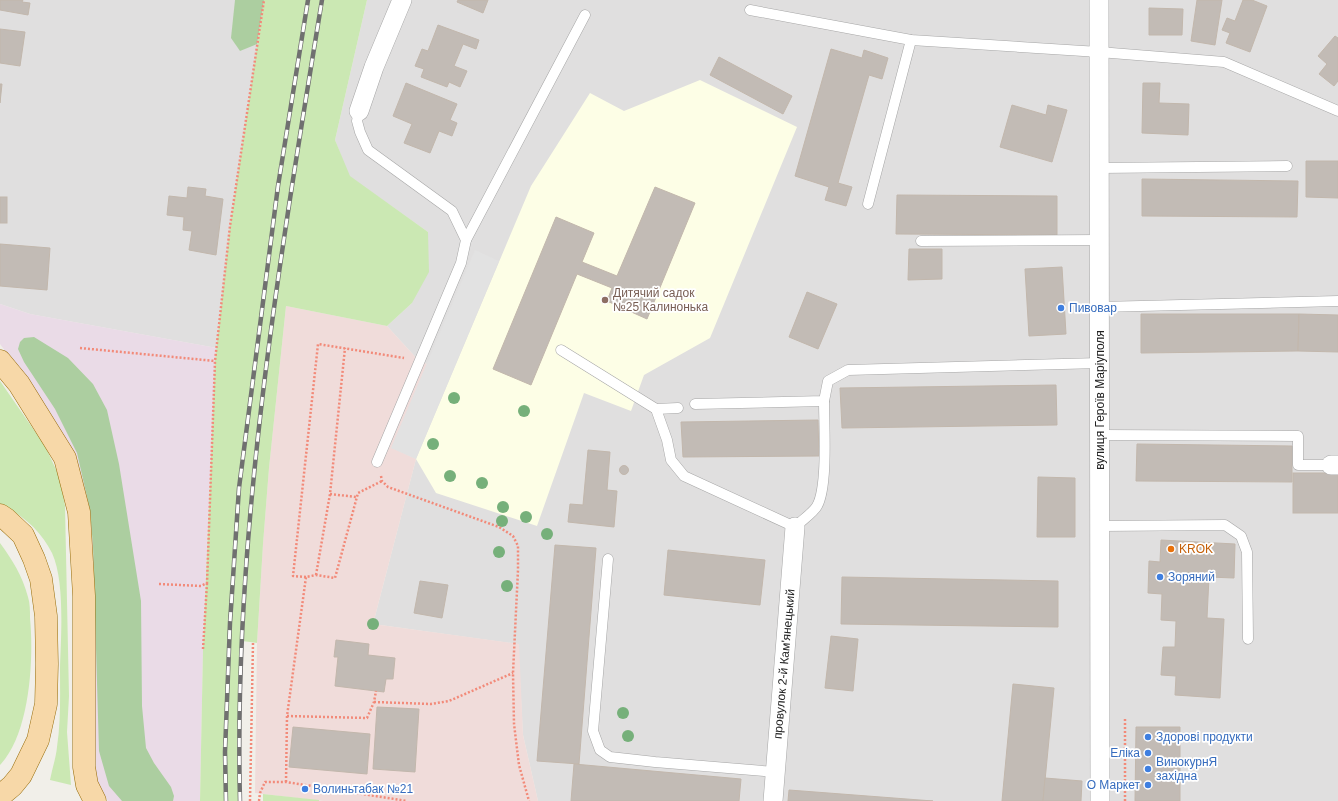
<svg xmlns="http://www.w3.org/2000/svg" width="1338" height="801" font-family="Helvetica,sans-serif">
<rect width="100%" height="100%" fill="#f1efe9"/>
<g fill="#e0dfdf">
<polygon points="0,0 264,0 217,348 30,314 0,304"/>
<polygon points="367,0 1338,0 1338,801 538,801 523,735 518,644 373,624 416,459 391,448 427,364 419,361 387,326 412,303 428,232 349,176 335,140"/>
</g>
<polygon fill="#f0dcda" points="286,306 387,326 419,361 427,364 392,448 416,459 373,624 519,644 523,735 538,801 323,801 255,793 257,643 263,544 269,468"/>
<polygon fill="#eadbe7" points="0,304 30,314 217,348 211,455 203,649 200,801 108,801 96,783 95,736 71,454 50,412 0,344"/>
<polygon fill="#fdfee6" points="700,80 797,127 710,338 644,375 631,411 584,393 537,526 436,493 416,459 531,186 590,93 624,111"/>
<g fill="#cbe8b3">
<polygon points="264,0 367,0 335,140 350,176 428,232 429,272 412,303 387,326 286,306 269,468 263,544 257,643 242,641 240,714 240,801 200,801 203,649 215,361 230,226"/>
<path d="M0,381L45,446L60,478L65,506L69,696L67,732L71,785L50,780C52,769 56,758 57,747C61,721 60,694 60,668C61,636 65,581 52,553C41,531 22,514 0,504Z"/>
<path d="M0,543C13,561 22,575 28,597C30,603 30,611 30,618C34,659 30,734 0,765Z"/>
<polygon points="263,794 319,800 319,801 263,801"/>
</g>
<g fill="#accea0">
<polygon points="235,0 264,0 257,44 240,51 231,38"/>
<polygon points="34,337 68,358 93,384 107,410 119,464 141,601 142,706 146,748 154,763 171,787 174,796 173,801 122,801 109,786 99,751 93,546 90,510 77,453 55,409 24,362 18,349 20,342 24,338"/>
</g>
<polygon fill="#e2e2e2" points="475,250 499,261 416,459 391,448"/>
<g fill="#c2bbb5" stroke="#c2b7ac">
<polygon points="0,0 23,0 22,2 30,3 28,15 0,10"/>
<polygon points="458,0 488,0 483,13 457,2"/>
<polygon points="1197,0 1222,0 1215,45 1191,41"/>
<polygon points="1243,0 1252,0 1267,6 1250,52 1226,43 1230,33 1222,30 1227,18 1235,21"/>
<polygon points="1149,8 1183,9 1182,35 1149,35"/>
<polygon points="438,25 479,40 476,49 463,44 454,66 467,71 460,87 449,82 447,87 421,77 424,69 415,66 422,49 428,51"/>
<polygon points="0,29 25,32 20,66 0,63"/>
<polygon points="1335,36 1338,38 1338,81 1334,86 1319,74 1327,64 1318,56"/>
<polygon points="831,49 862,58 864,50 888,58 882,79 869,75 838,183 852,187 846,206 825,200 829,187 795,176"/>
<polygon points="719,57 792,96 783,114 710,75"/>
<polygon points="406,83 457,104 450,120 457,123 452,136 439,131 430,153 404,143 412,124 393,116"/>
<polygon points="1143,83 1160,83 1159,103 1189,104 1188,135 1142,133"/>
<polygon points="0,84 2,84 0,103"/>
<polygon points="1012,105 1046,115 1048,105 1067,110 1052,162 1000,147"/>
<polygon points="1306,161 1338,161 1338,198 1306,197"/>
<polygon points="1142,179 1298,181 1297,217 1142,216"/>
<polygon points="188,187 206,189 205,196 223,199 216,255 189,250 192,231 183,230 184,217 167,215 169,196 187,198"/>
<polygon points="655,187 695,203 647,319 607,301 612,288 577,274 531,385 493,369 556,217 594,233 582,262 617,276"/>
<polygon points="897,195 1057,196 1057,235 896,234"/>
<rect x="0" y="197" width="7" height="26"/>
<polygon points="0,244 50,248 47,290 0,286"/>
<polygon points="909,249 942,249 942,279 908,280"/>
<polygon points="1062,267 1066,334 1029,336 1025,269"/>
<polygon points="807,292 837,304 818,349 789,337"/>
<polygon points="1141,314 1299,314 1298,351 1141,353"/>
<polygon points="1299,314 1338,315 1338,352 1298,351"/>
<polygon points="1056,385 1057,425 842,428 840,388"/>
<polygon points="818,420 819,456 683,457 681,422"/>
<polygon points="1137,444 1292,446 1292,482 1136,481"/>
<polygon points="588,450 610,452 607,490 617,491 614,527 568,522 570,504 583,505"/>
<circle cx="624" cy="470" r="4.5"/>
<rect x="1293" y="473" width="45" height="40"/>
<polygon points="1038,477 1075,478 1075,537 1037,537"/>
<polygon points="1161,540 1235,544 1234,578 1209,577 1207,618 1224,619 1220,698 1175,695 1176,676 1161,675 1163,647 1175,647 1176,621 1161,620 1162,594 1148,593 1149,561 1160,562"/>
<polygon points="555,545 596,548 579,764 537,761"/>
<polygon points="668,550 765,560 760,605 664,595"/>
<polygon points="842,577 1058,581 1058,627 841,624"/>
<polygon points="420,581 448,585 442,618 414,613"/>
<polygon points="831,636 858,639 853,691 825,688"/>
<polygon points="336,640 369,644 368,655 395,658 393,679 386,679 384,692 335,686 338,657 334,657"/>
<polygon points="1013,684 1054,688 1043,801 1002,801"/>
<polygon points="377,707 419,709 415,772 373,769"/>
<polygon points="293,727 370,734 367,774 289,767"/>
<polygon points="1136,727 1180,727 1180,801 1135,801"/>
<polygon points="574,764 741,779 739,801 571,801"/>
<polygon points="1045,778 1082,781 1081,801 1043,801"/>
<polygon points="789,790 933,801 788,801"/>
</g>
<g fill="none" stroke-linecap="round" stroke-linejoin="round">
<g stroke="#a6a6a6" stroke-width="11">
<g id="service">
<polyline points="750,10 911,40 1099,52 1224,62 1338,111"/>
<polyline points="359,111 357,121 360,132 368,150 452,211 466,240 461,263 377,462"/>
<polyline points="1099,168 1287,166"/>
<polyline points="868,204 911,40"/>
<polyline points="466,240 585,15"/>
<polyline points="921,241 1100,240"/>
<polyline points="1100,307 1338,301"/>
<polyline points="561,350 656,409 678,408"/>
<polyline points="695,404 824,401 828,381 848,370 1100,363"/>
<path d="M656,409L667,440L671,460L684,476L795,527C801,521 814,512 817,506C828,487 824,425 824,401"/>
<polyline points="1100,435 1298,436 1298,465 1331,465"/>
<polyline points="1100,526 1225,525 1241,536 1247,552 1248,639"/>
<polyline points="608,559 593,731 600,750 610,757 655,762 775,772"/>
</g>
</g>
<g stroke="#a6a6a6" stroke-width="20">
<g id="minor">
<polyline points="1099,0 1100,801"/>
<polyline points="359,111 374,67 402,0"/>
<polyline points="1331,465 1338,465"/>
<polyline points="773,801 795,527"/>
</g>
</g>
<g stroke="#976c09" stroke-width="23">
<g id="primary">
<polyline points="0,361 19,384 65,458 79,512 84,596 84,767 87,785 95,801"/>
<polyline points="0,515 6,519 23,535 34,559 41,579 46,616 47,664 46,704 38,740 21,775 12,786 0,796"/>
</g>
</g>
<g stroke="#f28a79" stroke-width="2.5" stroke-dasharray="2 2" stroke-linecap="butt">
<polyline points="80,348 215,361"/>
<polyline points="381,476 382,481 388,487 499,527 513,536 518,546 518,570 513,673 514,724 519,765 529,801"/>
<polyline points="330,494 356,497"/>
<polyline points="316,575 330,494 345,348"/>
<polyline points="306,577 293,576 318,344 404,358"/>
<polyline points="159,584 201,586 207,583 215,361 230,226 264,0"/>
<polyline points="203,649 207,583"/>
<polyline points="374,702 431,704 449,701 513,673"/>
<polyline points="287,716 367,718 374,702 376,691"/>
<polyline points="286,782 287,716 306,577 316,575 335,578 358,493 382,481"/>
<polyline points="250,801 253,643"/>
<polyline points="259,801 260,793 265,782 286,782 407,801"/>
<polyline points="1125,801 1125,719"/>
</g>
<use href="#service" stroke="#fff" stroke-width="10"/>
<use href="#minor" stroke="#fff" stroke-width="19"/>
<use href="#primary" stroke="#f7d8a8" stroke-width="22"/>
<g stroke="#707070" stroke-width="4.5">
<g id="rail">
<polyline points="226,801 225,752 230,623 239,488 278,186 308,0"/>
<path d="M240,801C233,534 279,263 322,0"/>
</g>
</g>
<use href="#rail" stroke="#fff" stroke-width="3" stroke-dasharray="9" stroke-linecap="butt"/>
</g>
<g fill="#76b07a">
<circle cx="454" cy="398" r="6"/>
<circle cx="524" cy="411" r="6"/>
<circle cx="433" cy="444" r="6"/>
<circle cx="450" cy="476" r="6"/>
<circle cx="482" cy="483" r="6"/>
<circle cx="503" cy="507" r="6"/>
<circle cx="526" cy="517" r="6"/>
<circle cx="502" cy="521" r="6"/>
<circle cx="547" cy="534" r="6"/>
<circle cx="499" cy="552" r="6"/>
<circle cx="507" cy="586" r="6"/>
<circle cx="373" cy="624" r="6"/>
<circle cx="623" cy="713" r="6"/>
<circle cx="628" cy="736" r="6"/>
</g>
<circle fill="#8d6e63" stroke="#fff" stroke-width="1.5" cx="605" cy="300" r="4"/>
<g fill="#3f7fe0" stroke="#fff" stroke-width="1.5">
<circle cx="1061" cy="308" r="4"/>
<circle cx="1160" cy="577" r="4"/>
<circle cx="1148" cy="737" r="4"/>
<circle cx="1148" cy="753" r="4"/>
<circle cx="1148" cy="769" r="4"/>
<circle cx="1148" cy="785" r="4"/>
<circle cx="305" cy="789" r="4"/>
</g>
<circle fill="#e8710a" stroke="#fff" stroke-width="1.5" cx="1171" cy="549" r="4"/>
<g text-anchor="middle" stroke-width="3.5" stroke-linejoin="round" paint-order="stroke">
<g font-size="12" fill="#785e54" stroke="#fff" text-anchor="start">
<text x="613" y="297">Дитячий садок<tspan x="613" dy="14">№25 Калинонька</tspan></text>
</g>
<g font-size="12" fill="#366cbe" stroke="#fff" text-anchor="start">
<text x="1069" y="312">Пивовар</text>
<text x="1168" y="581">Зоряний</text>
<text x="1156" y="741">Здорові продукти</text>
<text x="1140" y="757" text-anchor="end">Еліка</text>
<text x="1156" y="766">ВинокурнЯ<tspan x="1156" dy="14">західна</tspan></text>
<text x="1140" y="789" text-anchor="end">О Маркет</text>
<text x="313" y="793">Волиньтабак №21</text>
</g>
<g font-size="12" fill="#222" stroke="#fff">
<text transform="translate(1100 400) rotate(-90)" y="4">вулиця Героїв Маріуполя</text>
<text transform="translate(784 664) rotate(-85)" y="4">провулок 2-й Кам'янецький</text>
</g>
<g font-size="12" fill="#c56008" stroke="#fff" text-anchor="start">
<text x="1179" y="553">KROK</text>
</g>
</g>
</svg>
